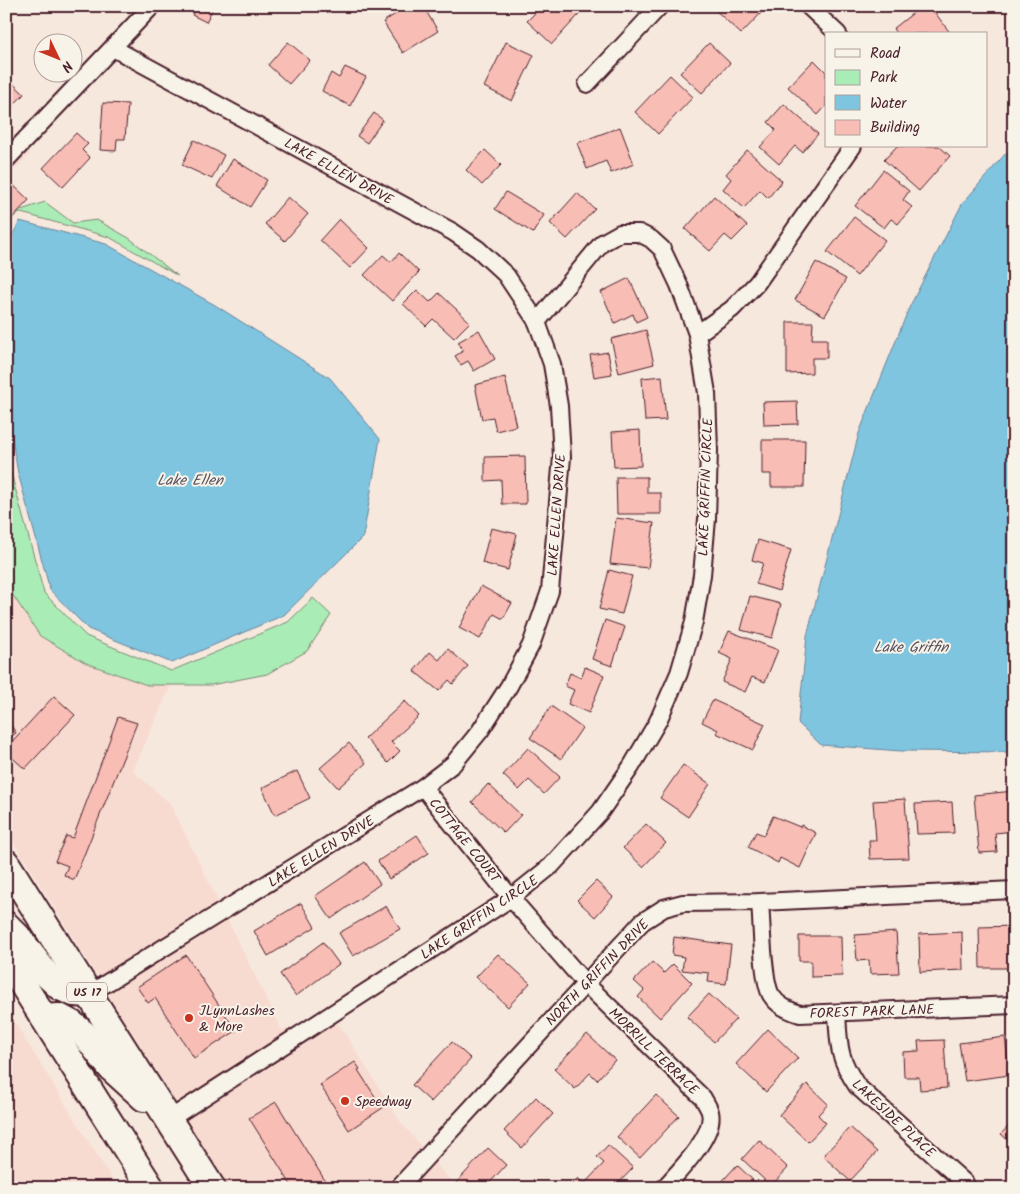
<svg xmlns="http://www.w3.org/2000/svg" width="1020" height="1194" font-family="Kalam,sans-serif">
<rect width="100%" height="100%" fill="#f7e8de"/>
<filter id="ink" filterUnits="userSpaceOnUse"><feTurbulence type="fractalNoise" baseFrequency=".02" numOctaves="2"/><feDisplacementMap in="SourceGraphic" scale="10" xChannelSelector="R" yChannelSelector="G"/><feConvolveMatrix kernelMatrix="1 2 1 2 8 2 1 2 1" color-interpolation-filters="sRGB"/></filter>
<g filter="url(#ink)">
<g fill="#f7dbd1">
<polygon points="27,151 30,154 6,178 6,173"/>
<polygon points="6,585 40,636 86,663 147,685 171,685 133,771 170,803 219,903 98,978 6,830"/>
<polygon points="227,919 282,1030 291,1029 177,1104 107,993"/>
<polygon points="6,1008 90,1144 118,1188 6,1188"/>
<polygon points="333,1024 339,1024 400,1121 422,1147 385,1188 229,1188 186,1119"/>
<polygon points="434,1161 457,1188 410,1188"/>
</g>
<g fill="#aaecb6" stroke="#7a8670">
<path d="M45,202L73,223L97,220L129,238L178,276L109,237L21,213C12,214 10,223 6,230V221L18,211Z"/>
<polygon points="6,447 11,473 44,593 86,636 171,671 288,622 313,598 331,615 307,651 267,674 211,685 147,685 86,663 40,636 6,585"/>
</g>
<g fill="#7fc5e0" stroke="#6a8398">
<polygon points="1014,149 1014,752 901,751 821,745 798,723 807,636 859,433 909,308 962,204 1006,153"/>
<polygon points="20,221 106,244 215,305 330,378 380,439 363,537 284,615 172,663 88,629 50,590 18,473 6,405 6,247"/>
</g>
<g fill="#f8bdb4" stroke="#4a1f2b">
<polygon points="197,6 214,6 206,22 192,15"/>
<polygon points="408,6 423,6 438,31 403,53 383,22"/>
<polygon points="542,6 585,6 586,7 552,44 527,21"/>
<polygon points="711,6 760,6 764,10 741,34"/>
<polygon points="922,6 930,6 951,34 897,34 893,29"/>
<polygon points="288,42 310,60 289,84 268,65"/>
<polygon points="506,42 534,55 512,101 484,87"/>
<polygon points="709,43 730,63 702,93 680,73"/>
<polygon points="814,60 826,72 826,106 818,115 788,87"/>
<polygon points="345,67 366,77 350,106 322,91 331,73 339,78"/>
<polygon points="670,75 693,97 658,134 635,112"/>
<polygon points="6,77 24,94 6,113"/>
<polygon points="103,103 128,104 125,139 117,139 116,151 100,150"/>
<polygon points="784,104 818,134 802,152 795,146 779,164 760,147 776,130 768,122"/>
<polygon points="374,113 383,120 367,143 357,136"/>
<polygon points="620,127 634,164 611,173 606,161 587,169 577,143"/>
<polygon points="76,133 88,144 82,150 90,158 63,187 43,168"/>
<polygon points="194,140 224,155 212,179 182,165"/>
<polygon points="897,146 939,146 950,156 919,191 884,160"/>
<polygon points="485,150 501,165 482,185 466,170"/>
<polygon points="747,150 782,181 768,198 760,190 744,208 723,189 731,179 726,174"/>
<polygon points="233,159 267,180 250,207 217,186"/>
<polygon points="883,170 909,191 903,200 912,207 898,224 891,219 884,228 855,206"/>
<polygon points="10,182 29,200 13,217 6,210 6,185"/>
<polygon points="506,192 544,215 533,233 495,209"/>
<polygon points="577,193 595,209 567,239 550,223"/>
<polygon points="714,196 747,226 732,241 725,235 710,251 685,229"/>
<polygon points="288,197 308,214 285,241 265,224"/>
<polygon points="854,217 885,240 857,276 827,252"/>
<polygon points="339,219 369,248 350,268 320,240"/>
<polygon points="399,253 419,272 392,301 364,275 383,255 391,262"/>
<polygon points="816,262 846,279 825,316 795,300"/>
<polygon points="629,278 647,317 636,322 633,314 615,323 601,292"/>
<polygon points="417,290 430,302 439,293 470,322 454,338 433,319 426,326 403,304"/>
<polygon points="787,322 813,322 812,339 827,339 827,358 812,358 812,373 787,374"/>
<polygon points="479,330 495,359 474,371 468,361 461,365 455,356 463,351 458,342"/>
<polygon points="646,330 654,364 619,373 611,339"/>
<polygon points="608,352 612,374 594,377 590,355"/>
<polygon points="662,376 666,420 645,421 642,378"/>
<polygon points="505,377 516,426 496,431 493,417 482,419 475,385"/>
<polygon points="797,401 798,424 764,425 763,402"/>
<polygon points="640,430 641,466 614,467 612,432"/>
<polygon points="762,440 805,440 804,487 771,487 771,474 762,474"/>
<polygon points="525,456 526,504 502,504 501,480 485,481 485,457"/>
<polygon points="616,477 647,477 647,493 661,493 661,514 617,514"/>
<polygon points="616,518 654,523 648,568 610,564"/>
<polygon points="491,528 517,534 508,570 482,563"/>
<polygon points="758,540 791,550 779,591 756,584 763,563 752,560"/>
<polygon points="609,570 632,576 622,614 599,609"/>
<polygon points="481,586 512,603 503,619 494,614 480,639 459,628"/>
<polygon points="750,596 781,604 772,638 741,630"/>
<polygon points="605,620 625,627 612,666 592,659"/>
<polygon points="729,631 778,650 765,682 752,677 745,692 722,682 732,659 719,653"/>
<polygon points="448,649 468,666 453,684 449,680 439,691 414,671 430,652 439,660"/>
<polygon points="585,667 604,675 589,713 568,704 574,690 565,686 570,673 581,678"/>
<polygon points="54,696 75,715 25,769 6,752 6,748"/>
<polygon points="713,700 765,724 753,750 716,733 718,730 702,722"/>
<polygon points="405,701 419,716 391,742 400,751 388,763 365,738"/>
<polygon points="551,706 582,728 561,759 530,738"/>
<polygon points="118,717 137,723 74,880 64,875 68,866 55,861 66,836 73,838"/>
<polygon points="6,718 16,733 6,740"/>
<polygon points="349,743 366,763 338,788 320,768"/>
<polygon points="528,748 560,777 544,794 529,780 519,790 503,775"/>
<polygon points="683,765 710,784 688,817 660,798"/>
<polygon points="297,771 310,798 275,815 262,788"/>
<polygon points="488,784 521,815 504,833 472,802"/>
<polygon points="1014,791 1014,831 995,833 997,852 979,853 974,795"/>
<polygon points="905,799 909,858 870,859 869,840 876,840 873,801"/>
<polygon points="952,802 954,833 917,834 915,804"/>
<polygon points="773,816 800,827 801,825 816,833 800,868 780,858 778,863 748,847 756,832 764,835"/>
<polygon points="646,824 666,843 643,867 623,848"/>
<polygon points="417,835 429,853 389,879 378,861"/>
<polygon points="365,862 380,884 331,919 315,896"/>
<polygon points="596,881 613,897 595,917 577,900"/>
<polygon points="301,903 315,927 268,956 254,931"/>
<polygon points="386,906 400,929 353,956 339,933"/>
<polygon points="1014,926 1014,968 980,968 979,927"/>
<polygon points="896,932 899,973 870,974 869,960 857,961 855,935"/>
<polygon points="962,932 963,970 920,972 919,934"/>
<polygon points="799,936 841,936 842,976 811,977 811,961 799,961"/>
<polygon points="674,937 731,945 726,984 708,982 709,973 682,970 684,957 672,955"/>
<polygon points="323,942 339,964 296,996 280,974"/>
<polygon points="498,954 530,983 508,1007 476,977"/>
<polygon points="186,955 236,1031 194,1058 155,998 148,1003 137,987"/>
<polygon points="652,962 664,973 673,964 692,983 660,1018 638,997 644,990 634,981"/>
<polygon points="709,994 736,1019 714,1042 687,1017"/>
<polygon points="768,1029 798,1058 766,1092 736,1064"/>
<polygon points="587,1034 615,1060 597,1080 590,1073 575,1089 554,1069"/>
<polygon points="1005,1037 1010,1075 965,1081 959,1043"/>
<polygon points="944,1040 947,1088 920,1090 919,1077 904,1077 903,1052 919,1051 918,1041"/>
<polygon points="452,1042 471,1059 431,1102 412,1085"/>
<polygon points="355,1062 360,1069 358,1070 378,1101 380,1100 384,1107 349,1130 320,1085"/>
<polygon points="807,1084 828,1104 818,1115 826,1123 808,1142 779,1115"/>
<polygon points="656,1095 679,1116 640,1158 617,1137"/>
<polygon points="536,1097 553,1114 522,1148 504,1131"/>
<polygon points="276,1102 329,1187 328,1188 293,1188 249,1118"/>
<polygon points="1014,1120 1014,1146 1001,1134"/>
<polygon points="850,1127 877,1152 850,1181 823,1156"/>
<polygon points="759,1140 788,1168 771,1186 742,1159"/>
<polygon points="608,1145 633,1168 614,1188 568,1188 578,1178 584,1184 604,1163 597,1157"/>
<polygon points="488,1148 506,1165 485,1188 459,1188 455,1184"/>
<polygon points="737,1165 756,1183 751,1188 716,1188"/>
</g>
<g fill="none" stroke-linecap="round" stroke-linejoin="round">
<g stroke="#4a1f2b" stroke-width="20">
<g id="street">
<polyline points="808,6 838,34"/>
<polyline points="587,84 660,6"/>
<polyline points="6,160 152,6"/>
<polyline points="697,334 732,309 757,283 853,146"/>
<path d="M423,787L511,898L585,983L703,1098C705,1102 709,1108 710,1112C716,1135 678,1172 664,1188"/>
<path d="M760,902C762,923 762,979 771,995C778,1006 788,1010 800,1014L1014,1005"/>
<polyline points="89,994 423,787 453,764 480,731 509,686 531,645 550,591 562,457 559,406 552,364 537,322 506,275 478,249 453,232 113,48"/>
<path d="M837,1013C839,1047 838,1057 857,1086L965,1183"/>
<polyline points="168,1120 511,898 551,866 600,812 631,767 658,721 679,673 694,622 702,575 707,519 709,450 707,393 697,334 679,285 662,249 651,239 639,233 620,233 602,243 537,322"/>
<polyline points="398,1188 642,922 664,908 683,903 760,902 1014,890"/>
</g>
</g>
<g stroke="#4a1f2b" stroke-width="30">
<g id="primary">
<polyline points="6,863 212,1188"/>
<polyline points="6,925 18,937 46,974 60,987 74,993 89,994"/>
<polyline points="6,958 151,1188"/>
<polyline points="44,1018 59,1017 72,1024 84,1034 111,1068 144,1098"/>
</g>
</g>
<use href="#street" stroke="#f7f3e8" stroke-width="16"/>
<use href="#primary" stroke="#f7f3e8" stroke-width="26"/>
</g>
</g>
<g fill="#c8321e" stroke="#f7f3e8" stroke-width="2">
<circle cx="189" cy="1018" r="5"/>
<circle cx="345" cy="1101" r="5"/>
</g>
<g text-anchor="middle" stroke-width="4" stroke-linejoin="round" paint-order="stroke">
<rect fill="#f7f3e8" stroke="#7e5f64" stroke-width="1" x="67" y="982.5" width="40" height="19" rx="4"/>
<g font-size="12" font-weight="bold" fill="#4a1f2b">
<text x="87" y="996">US 17</text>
</g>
<g font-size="14" fill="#4a1f2b" stroke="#f7f3e8">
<text transform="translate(339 171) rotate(29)" y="5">LAKE ELLEN DRIVE</text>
<text transform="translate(705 487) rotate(-88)" y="5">LAKE GRIFFIN CIRCLE</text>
<text transform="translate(556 515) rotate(-86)" y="5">LAKE ELLEN DRIVE</text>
<text transform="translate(465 840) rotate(51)" y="5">COTTAGE COURT</text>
<text transform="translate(321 851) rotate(-32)" y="5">LAKE ELLEN DRIVE</text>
<text transform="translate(479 917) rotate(-34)" y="5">LAKE GRIFFIN CIRCLE</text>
<text transform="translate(597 972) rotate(-46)" y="5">NORTH GRIFFIN DRIVE</text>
<text transform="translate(872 1011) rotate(-2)" y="5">FOREST PARK LANE</text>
<text transform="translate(654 1051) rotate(44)" y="5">MORRILL TERRACE</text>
<text transform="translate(894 1118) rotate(43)" y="5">LAKESIDE PLACE</text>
</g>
<g font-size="14" fill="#4a1f2b" stroke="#f7f3e8" text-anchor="start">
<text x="199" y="1015">JLynnLashes<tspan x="199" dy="16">&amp; More</tspan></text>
<text x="355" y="1106">Speedway</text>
</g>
<g font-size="15" font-style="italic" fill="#5a5161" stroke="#f7f3e8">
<text x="190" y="485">Lake Ellen</text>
<text x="911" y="652">Lake Griffin</text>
</g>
</g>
<rect width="1020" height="1194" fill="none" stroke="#f7f3e8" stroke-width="25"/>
<rect x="12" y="12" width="995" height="1169" fill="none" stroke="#4a1f2b" stroke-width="2" filter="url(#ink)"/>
<rect x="825" y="32" width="162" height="115" fill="#f7f3e8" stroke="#b29e9c"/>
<rect x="835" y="49" width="25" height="8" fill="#f7f3e8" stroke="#b29e9c"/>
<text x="870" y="58" font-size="15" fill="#4a1f2b">Road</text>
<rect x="835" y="70" width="25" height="15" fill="#aaecb6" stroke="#b29e9c"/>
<text x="870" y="82" font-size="15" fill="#4a1f2b">Park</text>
<rect x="835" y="95" width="25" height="15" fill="#7fc5e0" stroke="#b29e9c"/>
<text x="870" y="108" font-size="15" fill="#4a1f2b">Water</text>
<rect x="835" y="120" width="25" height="15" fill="#f8bdb4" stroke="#b29e9c"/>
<text x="870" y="132" font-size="15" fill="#4a1f2b">Building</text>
<g transform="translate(58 58) rotate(133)"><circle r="24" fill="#f7f3e8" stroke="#b29e9c"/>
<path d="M0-4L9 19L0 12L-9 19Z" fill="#c8321e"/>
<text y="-8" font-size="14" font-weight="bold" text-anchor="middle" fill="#4a1f2b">N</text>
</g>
</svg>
